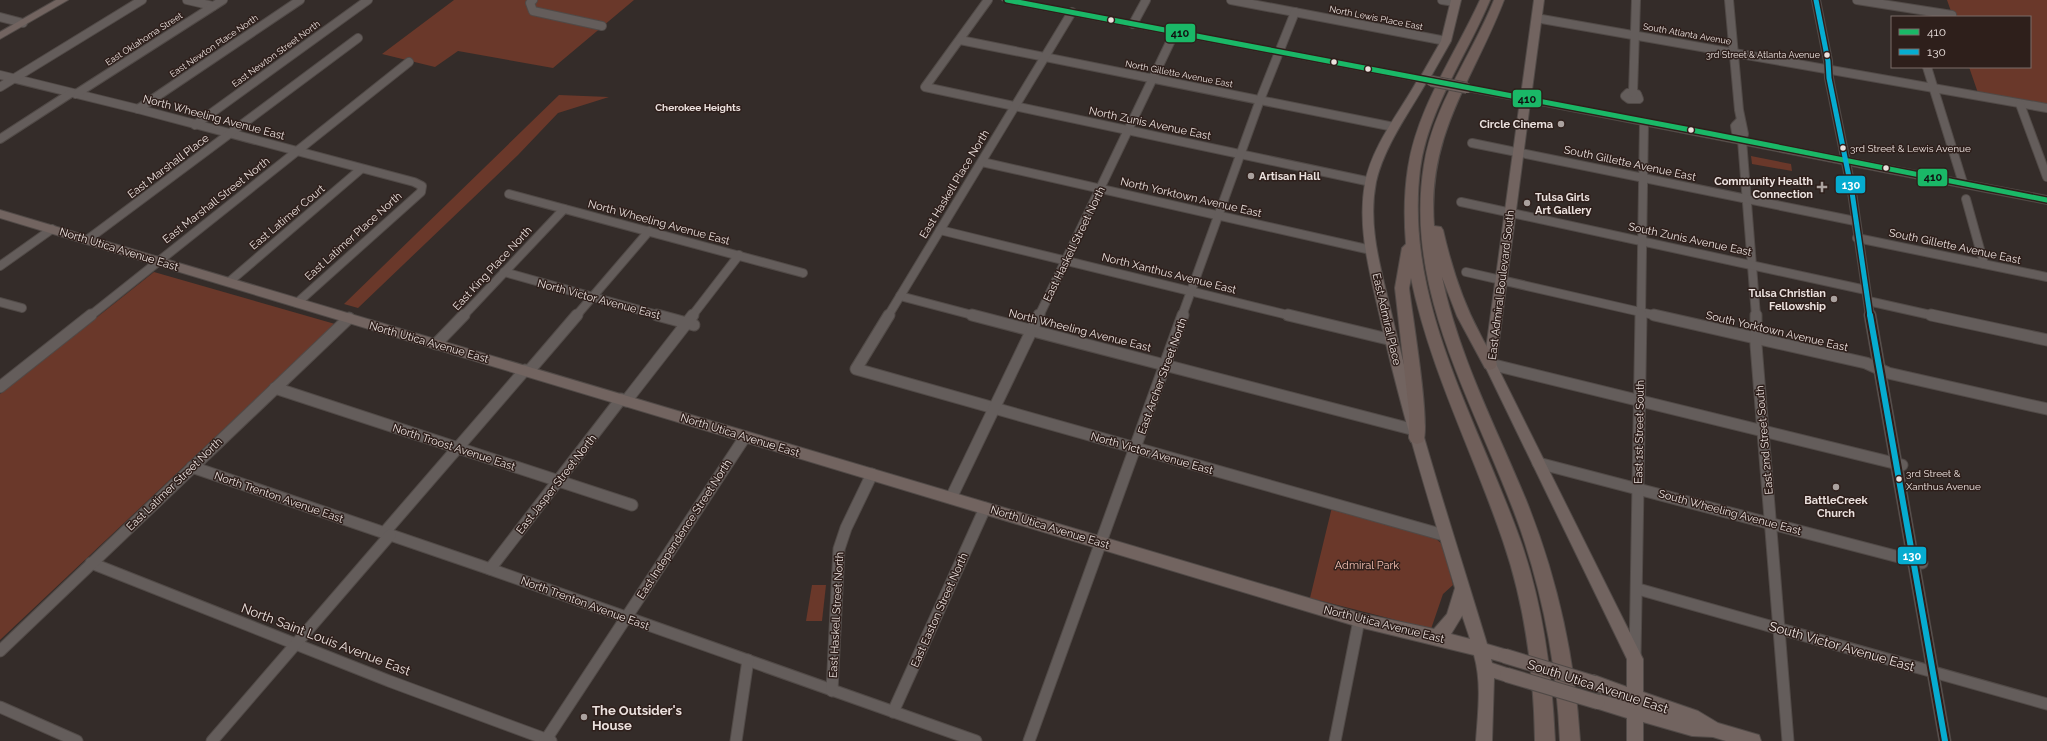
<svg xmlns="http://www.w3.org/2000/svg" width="2047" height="741" font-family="Raleway,sans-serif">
<rect width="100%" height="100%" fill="#342c29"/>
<g fill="#6a382a">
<polygon points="454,0 634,0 553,68 458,51 435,67 382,54"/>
<polygon points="1947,0 2047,0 2047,105 1978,93 1969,67 2030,67 2030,17 1953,17"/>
<polygon points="559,95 609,97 558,113 518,155 358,308 344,304"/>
<polygon points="1751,156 1791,164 1792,171 1752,164"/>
<polygon points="154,272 335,324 0,640 0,394"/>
<polygon points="1332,507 1435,538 1443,545 1453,585 1443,594 1431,629 1310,598"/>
<polygon points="812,585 826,585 822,621 806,621"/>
</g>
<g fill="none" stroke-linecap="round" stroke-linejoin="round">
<g stroke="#514a47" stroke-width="10">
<g id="minor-far1">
<polyline points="187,0 213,6"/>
<polyline points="533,0 530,3 533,11 602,26"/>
<polyline points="988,0 925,87 1371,182"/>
<polyline points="1231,0 1446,41"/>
<polyline points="1442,0 1455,2"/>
<polyline points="1729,0 1739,110 1744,134 1742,140 1756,316"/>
<polyline points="1816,0 1828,61 1829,78 1852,192 1870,316"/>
<polyline points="1857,0 1952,15"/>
<polyline points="0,17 23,23"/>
<polyline points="1536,18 2047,108"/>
<polyline points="1133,24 1146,0"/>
<polyline points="960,40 1394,127"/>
<polyline points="1927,67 1963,183"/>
<polyline points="0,75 138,109 414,182 422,186 421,192 297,303"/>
<polyline points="0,87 142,0"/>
<polygon points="1628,93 1637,94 1639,99 1629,99 1625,96"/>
<polyline points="1633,93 1636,0"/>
<polyline points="76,94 223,0"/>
<polyline points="2020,104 2047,177"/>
<polyline points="138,109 300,0"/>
<polyline points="1740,121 1735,126 1736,132 1742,140"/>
<polyline points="195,125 368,0"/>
<polyline points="0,139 71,93"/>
<polyline points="1472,143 1855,221"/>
<polyline points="982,162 1371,250"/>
<polyline points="509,194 803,273"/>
<polyline points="1966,199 1984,264"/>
<polyline points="1461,202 1866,290"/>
<polyline points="940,230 1292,316"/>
<polyline points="1857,238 2047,277"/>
<polyline points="87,240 358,38"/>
<polyline points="0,266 52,229"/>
<polyline points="504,272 661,316"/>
<polyline points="1466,272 1658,316"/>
<polyline points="229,282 361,169"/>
<polyline points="900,296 976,316"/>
<polyline points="1868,301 1935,316"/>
<polyline points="0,302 22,308"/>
<polyline points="90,316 409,62"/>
<polyline points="463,316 564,209"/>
<polyline points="576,316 649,231"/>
<polyline points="692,316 739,255"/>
<polyline points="888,316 1072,12"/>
<polyline points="1039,316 1175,32"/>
<polyline points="1182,316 1260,100 1295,12"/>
<polyline points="1641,316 1644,122"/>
</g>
</g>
<g stroke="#514a47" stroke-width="13">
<g id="minor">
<polyline points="657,315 694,325"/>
<polyline points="889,315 856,369 1447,536"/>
<polyline points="972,315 1415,430"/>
<polyline points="1288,315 1392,340"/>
<polyline points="1654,315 1866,363 1888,373 2047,409"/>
<polyline points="1756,315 1756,345 1788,741"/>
<polyline points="1870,315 1945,741"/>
<polyline points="1931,315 2047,340"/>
<polyline points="436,344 464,315"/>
<polyline points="1490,364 1902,465"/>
<polyline points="529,371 577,315"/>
<polyline points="0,387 91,315"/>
<polyline points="275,388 632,505"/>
<polyline points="626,401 693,315"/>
<polyline points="1538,463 1922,563"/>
<polyline points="192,467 490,569 976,741"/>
<polyline points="951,498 1039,315"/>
<polyline points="384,533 525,370"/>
<polyline points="91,563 389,681 551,741"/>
<polyline points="490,569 621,399"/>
<polyline points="1638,589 2047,704"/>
<polyline points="0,651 349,318"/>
<polyline points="1635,657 1641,315"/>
<polyline points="832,691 839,549 846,528 872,474"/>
<polyline points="0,707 77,741"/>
<polyline points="893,712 985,508"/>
<polyline points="212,741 390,535"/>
<polyline points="545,741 745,437"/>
<polyline points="736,741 748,660"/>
<polyline points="1029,741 1183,315"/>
<polyline points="1335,741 1359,620"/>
</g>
</g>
<g stroke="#514a47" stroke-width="2">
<g id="major">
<polygon points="56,0 68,0 0,39 0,32"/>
<path d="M1002,0H1021L1421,76L1441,41L1451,0H1461L1451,41L1430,78L1436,81L1431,84L1426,83C1408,114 1384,147 1376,182C1367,228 1382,272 1392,316C1418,427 1454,535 1487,644L1511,651L1513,656L1511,661L1505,663L1491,659L1492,663L1513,670L1515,675L1513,680L1507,682L1494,678L1492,741H1476C1478,712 1482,683 1474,655L1359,627L0,218V210L1359,613L1434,629L1447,614L1455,588C1428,498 1400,408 1380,317C1370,273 1357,229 1365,183C1372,146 1399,113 1417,81L1007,3ZM1462,616V615L1470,639L1451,634Z"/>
<polygon points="1534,0 1544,0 1531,97 2047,196 2047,204 1530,103 1496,364 1643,659 1643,692 1698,711 1718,723 1759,735 1761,741 1726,741 1713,737 1692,736 1643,722 1643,741 1627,741 1627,718 1592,707 1590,702 1592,697 1598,694 1627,702 1588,688 1586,683 1588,678 1594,675 1627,687 1627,659 1484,364 1520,101 1467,91 1462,88 1467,85 1521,95"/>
</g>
</g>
<g stroke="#514a47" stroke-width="2">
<g id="highway">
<path d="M1480,0H1490C1467,55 1428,109 1420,169C1404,303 1478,420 1521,542C1543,606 1552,673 1555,741H1535C1534,673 1525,605 1503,541C1473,452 1430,370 1411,278L1409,288C1412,314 1431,426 1423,442L1417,444L1411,442L1409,438V411L1395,288L1402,248L1406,244C1404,219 1404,193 1408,168C1417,108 1455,55 1480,0Z"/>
<path d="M1494,0H1504C1473,81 1427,133 1434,226L1441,227L1443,230C1451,265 1462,300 1479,332C1484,343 1491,353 1497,364L1495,368L1490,370L1485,368L1457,316L1442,277C1458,355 1496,427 1526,500C1557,577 1575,658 1580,741H1560C1557,669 1544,599 1521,531C1480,412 1403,296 1424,165C1433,106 1472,55 1494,0Z"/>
</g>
</g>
<use href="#minor-far1" stroke="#645d5b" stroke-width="8"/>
<use href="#minor" stroke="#645d5b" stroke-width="11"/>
<use href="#major" fill="#726460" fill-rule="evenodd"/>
<use href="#highway" fill="#705f5a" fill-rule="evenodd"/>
<g stroke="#514a47" stroke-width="12" stroke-linecap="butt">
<polyline id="major-bridge-far1" points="1431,81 1467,88"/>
</g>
<g stroke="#514a47" stroke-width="16" stroke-linecap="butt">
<g id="major-bridge">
<polyline points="1505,656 1594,683"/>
<polyline points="1507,675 1598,702"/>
</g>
</g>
<use href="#major-bridge-far1" stroke="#726460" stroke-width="10"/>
<use href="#major-bridge" stroke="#726460" stroke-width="14"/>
<g stroke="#2e1f1b" stroke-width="8">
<polyline id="bus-1" points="1007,0 1712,134 2047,200"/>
</g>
<g stroke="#2e1f1b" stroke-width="8">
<polyline id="bus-2-far1" points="1816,0 1828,61 1829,78 1852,192 1870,316"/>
</g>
<g stroke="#2e1f1b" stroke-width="10">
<polyline id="bus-2" points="1870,315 1945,741"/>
</g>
<use href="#bus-1" stroke="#1ab867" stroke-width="5"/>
<use href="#bus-2-far1" stroke="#06acd0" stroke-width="5"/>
<use href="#bus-2" stroke="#06acd0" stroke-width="6"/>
</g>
<g fill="#ebe1de" stroke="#2e1f1b" stroke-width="1.5">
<circle cx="1111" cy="20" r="3.5"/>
<circle cx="1827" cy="55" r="3.5"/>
<circle cx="1334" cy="62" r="3.5"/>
<circle cx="1368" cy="69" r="3.5"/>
<circle cx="1691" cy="130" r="3.5"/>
<circle cx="1843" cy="148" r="3.5"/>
<circle cx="1886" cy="168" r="3.5"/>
<circle cx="1899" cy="479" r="3.5"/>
</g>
<g fill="#aba29f" stroke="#2e1f1b" stroke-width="1.5">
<circle cx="1561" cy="124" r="4"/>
<circle cx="1251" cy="176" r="4"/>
<path d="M1820 181h4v4h4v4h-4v4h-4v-4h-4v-4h4z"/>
<circle cx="1527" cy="203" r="4"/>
<circle cx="1834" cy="299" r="4"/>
<circle cx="1836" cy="487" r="4"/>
<circle cx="584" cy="717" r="4"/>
</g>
<g text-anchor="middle" stroke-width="3" stroke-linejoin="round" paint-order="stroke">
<g font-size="9" fill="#ebe1de" stroke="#2e1f1b">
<text transform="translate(1376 18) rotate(11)" y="3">North Lewis Place East</text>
<text transform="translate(1687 34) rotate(10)" y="3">South Atlanta Avenue</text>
<text transform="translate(144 39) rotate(-33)" y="3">East Oklahoma Street</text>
<text transform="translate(214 46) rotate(-34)" y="3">East Newton Place North</text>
<text transform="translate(276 54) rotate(-36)" y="3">East Newton Street North</text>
<text transform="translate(1179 74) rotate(11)" y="3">North Gillette Avenue East</text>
</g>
<g font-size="9" fill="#ebe1de" stroke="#2e1f1b" text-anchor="end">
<text x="1820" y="58">3rd Street &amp; Atlanta Avenue</text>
</g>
<g font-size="10" font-weight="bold" fill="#ebe1de" stroke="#2e1f1b">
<text x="698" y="111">Cherokee Heights</text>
</g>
<g font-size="10" fill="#ebe1de" stroke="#2e1f1b" text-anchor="start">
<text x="1850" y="152">3rd Street &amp; Lewis Avenue</text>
<text x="1906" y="477">3rd Street &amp;<tspan x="1906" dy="13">Xanthus Avenue</tspan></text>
</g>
<g font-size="11" fill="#ebe1de" stroke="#2e1f1b">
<text transform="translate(214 117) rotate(15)" y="4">North Wheeling Avenue East</text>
<text transform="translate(1150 123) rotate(12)" y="4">North Zunis Avenue East</text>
<text transform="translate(1630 163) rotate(12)" y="4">South Gillette Avenue East</text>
<text transform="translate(168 166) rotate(-37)" y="4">East Marshall Place</text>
<text transform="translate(954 184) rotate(-59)" y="4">East Haskell Place North</text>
<text transform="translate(1191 197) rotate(13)" y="4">North Yorktown Avenue East</text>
<text transform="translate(216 200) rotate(-38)" y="4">East Marshall Street North</text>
<text transform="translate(287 217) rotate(-40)" y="4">East Latimer Court</text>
<text transform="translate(659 222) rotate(15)" y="4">North Wheeling Avenue East</text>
<text transform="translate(353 236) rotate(-42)" y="4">East Latimer Place North</text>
<text transform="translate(1690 239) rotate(12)" y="4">South Zunis Avenue East</text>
<text transform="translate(1074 244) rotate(-64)" y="4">East Haskell Street North</text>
<text transform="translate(1955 246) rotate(12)" y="4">South Gillette Avenue East</text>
<text transform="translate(119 249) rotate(17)" y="4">North Utica Avenue East</text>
<text transform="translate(492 268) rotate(-47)" y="4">East King Place North</text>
<text transform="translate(1169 273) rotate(14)" y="4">North Xanthus Avenue East</text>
<text transform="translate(1501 285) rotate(-83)" y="4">East Admiral Boulevard South</text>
<text transform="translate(599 299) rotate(15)" y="4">North Victor Avenue East</text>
<text transform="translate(1387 319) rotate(77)" y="4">East Admiral Place</text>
<text transform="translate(1080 330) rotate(14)" y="4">North Wheeling Avenue East</text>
<text transform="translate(1777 331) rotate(13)" y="4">South Yorktown Avenue East</text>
<text transform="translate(429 342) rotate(16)" y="4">North Utica Avenue East</text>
<text transform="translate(1162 376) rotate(-70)" y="4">East Archer Street North</text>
<text transform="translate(1639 432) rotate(-89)" y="4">East 1st Street South</text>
<text transform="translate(740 435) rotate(17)" y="4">North Utica Avenue East</text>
<text transform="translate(1764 440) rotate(-95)" y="4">East 2nd Street South</text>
<text transform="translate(454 447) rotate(18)" y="4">North Troost Avenue East</text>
<text transform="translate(1152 453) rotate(16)" y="4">North Victor Avenue East</text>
<text transform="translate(174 484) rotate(-44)" y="4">East Latimer Street North</text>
<text transform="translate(556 484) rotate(-52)" y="4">East Jasper Street North</text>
<text transform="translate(279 497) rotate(19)" y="4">North Trenton Avenue East</text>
<text transform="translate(1730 512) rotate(15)" y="4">South Wheeling Avenue East</text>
<text transform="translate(1050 527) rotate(17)" y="4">North Utica Avenue East</text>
<text transform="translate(684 529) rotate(-57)" y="4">East Independence Street North</text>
<text transform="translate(585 603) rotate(20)" y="4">North Trenton Avenue East</text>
<text transform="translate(939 610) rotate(-66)" y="4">East Easton Street North</text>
<text transform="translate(836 615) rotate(-87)" y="4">East Haskell Street North</text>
<text transform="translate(1384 624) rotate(14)" y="4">North Utica Avenue East</text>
</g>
<g font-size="11" font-weight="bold" fill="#ebe1de" stroke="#2e1f1b" text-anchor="end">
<text x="1553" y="128">Circle Cinema</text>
<text x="1259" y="180" text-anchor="start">Artisan Hall</text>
<text x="1813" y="185">Community Health<tspan x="1813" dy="13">Connection</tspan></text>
<text x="1535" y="201" text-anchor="start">Tulsa Girls<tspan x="1535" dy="13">Art Gallery</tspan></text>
<text x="1826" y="297">Tulsa Christian<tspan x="1826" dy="13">Fellowship</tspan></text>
<text x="1836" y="504" text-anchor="middle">BattleCreek<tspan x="1836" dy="13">Church</tspan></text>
</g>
<g font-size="11" fill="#f6c3b5" stroke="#2e1f1b">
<text x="1367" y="569">Admiral Park</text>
</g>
<g font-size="13" fill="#ebe1de" stroke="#2e1f1b">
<text transform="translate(326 639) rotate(21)" y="5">North Saint Louis Avenue East</text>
<text transform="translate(1842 646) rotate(16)" y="5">South Victor Avenue East</text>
<text transform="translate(1598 686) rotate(18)" y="5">South Utica Avenue East</text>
</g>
<g font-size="13" font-weight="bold" fill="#ebe1de" stroke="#2e1f1b" text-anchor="start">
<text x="592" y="715">The Outsider's<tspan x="592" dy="15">House</tspan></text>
</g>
</g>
<g stroke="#2e1f1b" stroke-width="1.5">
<rect x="1165" y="23" width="31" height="20" rx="4" fill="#1ab867"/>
<rect x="1512" y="89" width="30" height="19" rx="4" fill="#1ab867"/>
<rect x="1917" y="168" width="31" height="19" rx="4" fill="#1ab867"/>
<rect x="1835" y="175" width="31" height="19" rx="4" fill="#06acd0"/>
<rect x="1897" y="546" width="30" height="19" rx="4" fill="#06acd0"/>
</g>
<g font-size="11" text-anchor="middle" font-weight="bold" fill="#fff">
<text x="1851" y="189">130</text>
<text x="1912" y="560">130</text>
</g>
<g font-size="11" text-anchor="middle" font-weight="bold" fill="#111">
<text x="1180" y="37">410</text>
<text x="1527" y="103">410</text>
<text x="1933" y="181">410</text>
</g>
<rect x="1891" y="16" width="140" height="52" fill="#2e1f1b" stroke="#7a6d69"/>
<rect x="1899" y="29" width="20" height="6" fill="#1ab867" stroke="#7a6d69"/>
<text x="1927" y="36" font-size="12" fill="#ebe1de">410</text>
<rect x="1899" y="49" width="20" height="6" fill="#06acd0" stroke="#7a6d69"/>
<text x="1927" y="56" font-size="12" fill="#ebe1de">130</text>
</svg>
